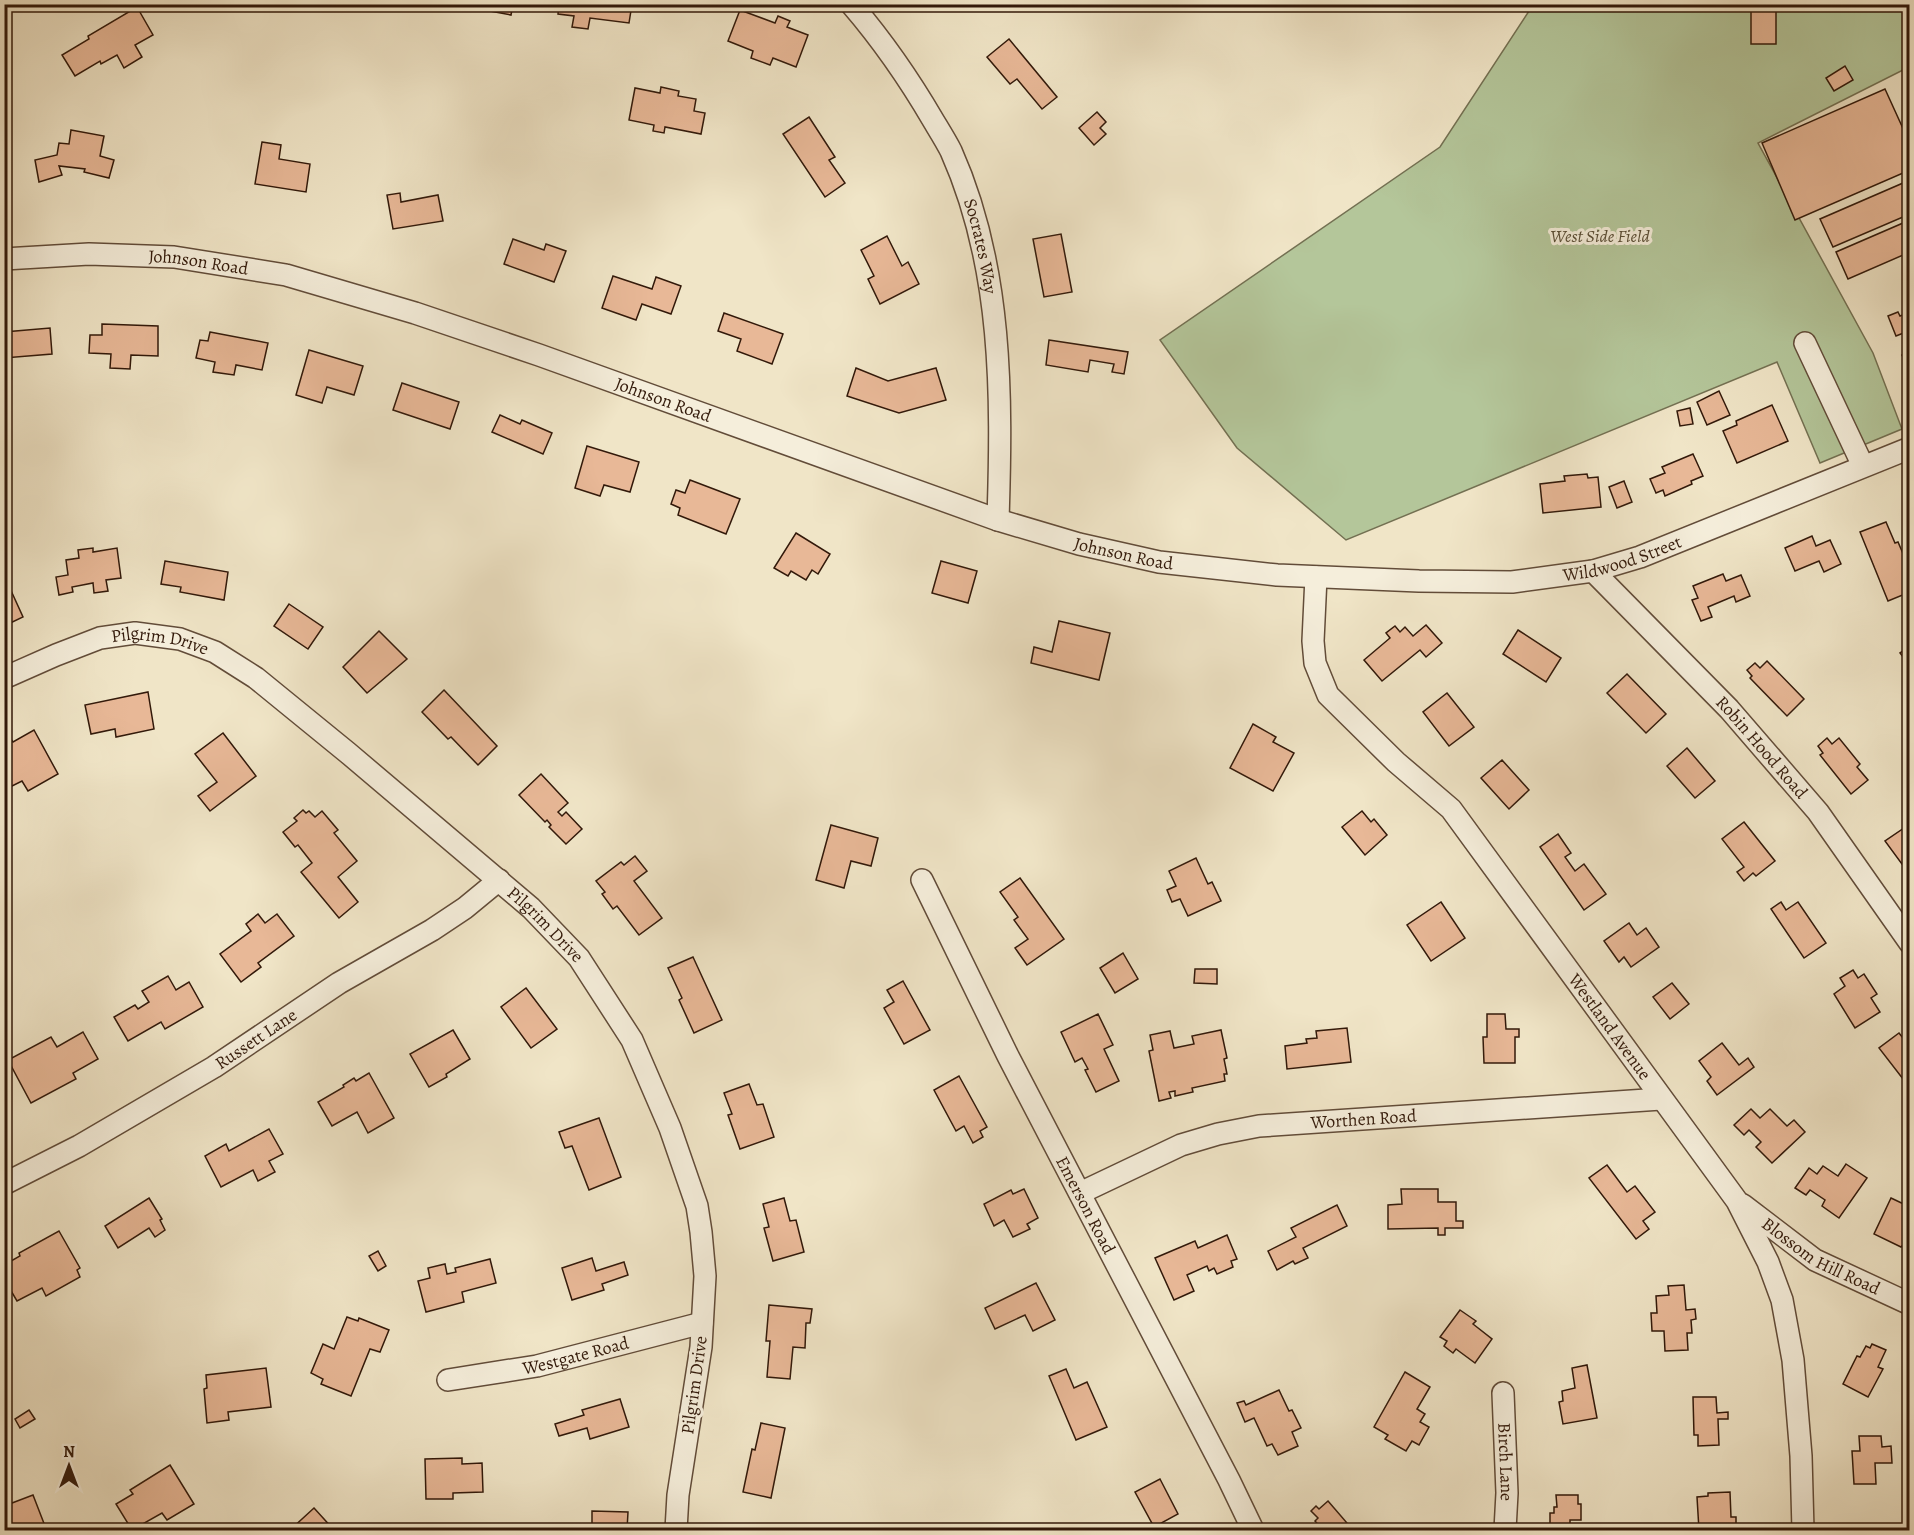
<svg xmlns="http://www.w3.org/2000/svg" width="1914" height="1535" font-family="Alegreya,serif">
<rect width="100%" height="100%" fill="#f0e5c7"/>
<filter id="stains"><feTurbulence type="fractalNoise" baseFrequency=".00333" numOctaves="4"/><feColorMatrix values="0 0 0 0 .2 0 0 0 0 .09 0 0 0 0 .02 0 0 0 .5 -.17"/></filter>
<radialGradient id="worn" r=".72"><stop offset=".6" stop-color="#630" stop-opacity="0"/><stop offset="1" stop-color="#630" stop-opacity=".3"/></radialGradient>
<polygon fill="#b4c69a" stroke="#737052" stroke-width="1.5" points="1533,5 1909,5 1909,67 1758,143 1873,353 1902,429 1820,463 1777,362 1346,540 1237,448 1160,340 1440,147"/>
<g fill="#e8b897" stroke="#32190a" stroke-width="1.5">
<polygon points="452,4 513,4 511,15"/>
<polygon points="559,4 632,4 629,23 590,18 588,29 572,27 574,16 558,14"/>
<polygon points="974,4 989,4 978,11"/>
<rect x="1751" y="4" width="25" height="40"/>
<polygon points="137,7 153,35 135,45 142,57 124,68 117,55 101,64 100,61 75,76 62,55 89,39 88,36"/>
<polygon points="740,10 775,23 778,16 790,21 787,27 808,35 796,67 773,58 770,65 751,58 753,51 728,41"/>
<polygon points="1009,39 1057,97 1042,109 1017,79 1010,84 987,57"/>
<polygon points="1845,66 1853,80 1834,91 1826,78"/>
<polygon points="661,87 679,91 678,96 696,99 694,111 705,113 701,134 665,127 664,133 653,131 654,125 629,120 635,88 660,93"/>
<polygon points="1885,89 1910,144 1910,170 1795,220 1762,143"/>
<polygon points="1097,112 1106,122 1100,128 1106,134 1094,145 1079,128"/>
<polygon points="809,117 835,157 829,160 845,183 825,197 783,134"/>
<polygon points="71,130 104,136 100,156 114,160 109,178 84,172 85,169 59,166 62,175 39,182 35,160 57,155 59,143 69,144"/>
<polygon points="262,142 281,145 279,159 310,164 306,192 255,184"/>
<polygon points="1910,180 1910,214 1833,247 1820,219"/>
<polygon points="400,193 401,202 438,195 443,221 393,229 387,195"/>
<polygon points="1910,220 1910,252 1848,279 1836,252"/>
<polygon points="1061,234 1072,292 1044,297 1033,239"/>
<polygon points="887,236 902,266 908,262 919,284 880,304 868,279 874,276 861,250"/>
<polygon points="513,239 544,250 546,244 566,251 554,282 504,264"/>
<polygon points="613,276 652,289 656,277 681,286 671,314 642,304 636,320 602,308"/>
<polygon points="1898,312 1900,316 1910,312 1910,341 1906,332 1896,336 1888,316"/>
<polygon points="724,313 783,334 772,364 737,351 741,339 718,331"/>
<polygon points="102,324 158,326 158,356 131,355 130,369 110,368 111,354 89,353 90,335 102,335"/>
<polygon points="50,328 52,354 4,358 4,332"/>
<polygon points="210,332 268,343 262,370 236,365 234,375 213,372 215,362 196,358 200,340 208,341"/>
<polygon points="1049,340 1128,352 1124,374 1112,372 1114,364 1090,360 1088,372 1046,365"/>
<polygon points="309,350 363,366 354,395 327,387 322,403 296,395"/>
<polygon points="1910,351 1910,371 1902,355"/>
<polygon points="856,368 888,381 936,368 946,400 899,413 847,396"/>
<polygon points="402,383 459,402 450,429 393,410"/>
<polygon points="1719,391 1730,415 1707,425 1697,402"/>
<polygon points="1772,405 1788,441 1737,463 1723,431 1737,425 1736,421"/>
<polygon points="1690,408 1693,424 1680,426 1677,411"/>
<polygon points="500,415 520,424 522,420 552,433 543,454 492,432"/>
<polygon points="587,446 639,462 630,492 604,485 600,496 575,488"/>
<polygon points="1693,454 1703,476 1691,481 1692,484 1665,496 1663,490 1656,493 1650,479 1665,473 1662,467"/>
<polygon points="1587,474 1588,478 1598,477 1601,507 1543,513 1540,484 1565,481 1564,476"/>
<polygon points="690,480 740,499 726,534 678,515 680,508 671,504 676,490 685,493"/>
<polygon points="1624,481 1632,502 1617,508 1609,487"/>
<polygon points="1886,522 1895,543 1898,542 1910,570 1910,592 1888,601 1860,532"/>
<polygon points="796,533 830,554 818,574 812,570 806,580 791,571 788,576 774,568"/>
<polygon points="1812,536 1816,546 1830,540 1841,564 1824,572 1819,561 1795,571 1785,548"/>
<polygon points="93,548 93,552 117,548 121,578 106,580 108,591 94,593 93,583 72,587 73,592 59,595 56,577 68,575 66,560 79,558 78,550"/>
<polygon points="165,561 228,572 224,600 180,592 181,587 161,584"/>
<polygon points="941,561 977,571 968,603 932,593"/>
<polygon points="1723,574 1726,581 1741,575 1750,596 1736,602 1734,596 1708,607 1712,617 1701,621 1692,600 1698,598 1693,586"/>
<polygon points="8,584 23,617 4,626 4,586"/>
<polygon points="289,604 323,627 308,649 274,626"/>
<polygon points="1059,621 1110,633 1099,680 1031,663 1034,647 1052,652"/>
<polygon points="1426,625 1442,643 1426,657 1420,650 1382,681 1364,660 1390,638 1386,633 1395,626 1400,632 1405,627 1413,636"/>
<polygon points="1518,630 1561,658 1546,682 1503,654"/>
<polygon points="379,631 407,659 367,693 343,667"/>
<polygon points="1910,646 1910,666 1900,653"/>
<polygon points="1767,661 1804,699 1787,716 1750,678 1752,676 1747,670 1755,663 1760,668"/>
<polygon points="1627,674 1666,714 1646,733 1607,693"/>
<polygon points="444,690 497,746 478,765 451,737 448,739 422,712"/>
<polygon points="148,692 154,729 116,737 115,729 91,734 85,705"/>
<polygon points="1447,693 1474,727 1449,746 1423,712"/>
<polygon points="1253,724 1276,737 1273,742 1294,753 1273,791 1230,768"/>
<polygon points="34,730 58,774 28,791 22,781 4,790 4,741 10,738 13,742"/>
<polygon points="223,733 256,776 210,811 198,796 217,782 195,754"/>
<polygon points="1827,738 1832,744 1839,738 1860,764 1857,767 1868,780 1851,794 1820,755 1823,753 1818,746"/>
<polygon points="1687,748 1715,781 1695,798 1667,766"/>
<polygon points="1502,760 1529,790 1509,809 1481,778"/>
<polygon points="541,774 568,803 558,812 562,816 566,812 582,829 566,844 549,827 551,825 547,820 545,822 519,795"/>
<polygon points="303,810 306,813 309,811 315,817 322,811 338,830 334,833 357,861 338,877 358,902 339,918 301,872 312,863 298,845 295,847 283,832 297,821 294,818"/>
<polygon points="1362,811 1371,822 1374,819 1387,835 1365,855 1342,827"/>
<polygon points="1744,822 1775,861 1756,876 1753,873 1744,881 1737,872 1744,867 1722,839"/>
<polygon points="831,825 878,838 871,866 851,861 844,888 816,880"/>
<polygon points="1907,826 1910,830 1910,875 1885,841"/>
<polygon points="1558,834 1571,853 1565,857 1575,871 1584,864 1606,894 1584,910 1540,847"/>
<polygon points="635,856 647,871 634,881 662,918 639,935 617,906 613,909 602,894 605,892 596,881 621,862 624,865"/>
<polygon points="1196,858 1208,884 1212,882 1221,901 1188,916 1180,899 1172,902 1167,890 1176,886 1169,871"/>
<polygon points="1020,878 1064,939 1027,965 1015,948 1028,939 1014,920 1018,917 1000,892"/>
<polygon points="1441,902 1465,938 1431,961 1407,925"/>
<polygon points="1781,902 1786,910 1798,902 1826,943 1804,958 1771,909"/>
<polygon points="258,914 265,923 277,914 294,936 258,963 261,967 241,982 220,954 251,931 246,924"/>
<polygon points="1629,923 1637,935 1646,928 1659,947 1631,967 1624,957 1619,962 1604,941"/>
<polygon points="1123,953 1138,979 1115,993 1100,968"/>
<polygon points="693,957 722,1020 694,1033 679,1000 682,998 668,968"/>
<polygon points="1195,969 1217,969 1217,984 1194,983"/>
<polygon points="1853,970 1858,978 1864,974 1877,994 1871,998 1880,1012 1855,1028 1834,994 1845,986 1840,978"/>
<polygon points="168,976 176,990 189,982 203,1007 165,1029 161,1022 128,1041 114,1017 135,1005 138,1009 149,1002 142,991"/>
<polygon points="903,981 930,1030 904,1044 884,1008 894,1002 887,990"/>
<polygon points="1672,983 1689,1004 1670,1019 1653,997"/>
<polygon points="526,988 557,1029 531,1048 501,1007"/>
<polygon points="1098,1014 1113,1045 1104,1049 1119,1081 1096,1092 1085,1070 1088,1069 1082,1058 1075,1062 1061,1032"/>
<polygon points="1487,1014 1505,1014 1506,1029 1519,1029 1519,1037 1515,1037 1515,1063 1484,1063 1483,1037 1487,1037"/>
<polygon points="1347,1028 1351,1062 1287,1069 1285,1046 1307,1043 1306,1039 1317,1038 1316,1031"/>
<polygon points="453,1030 470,1059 446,1074 447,1077 429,1087 410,1054"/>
<polygon points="1221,1030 1227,1058 1224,1059 1227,1074 1224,1074 1225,1081 1192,1088 1193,1092 1175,1096 1175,1091 1169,1092 1171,1098 1159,1101 1149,1051 1153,1050 1150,1035 1170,1031 1174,1048 1194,1044 1192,1036"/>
<polygon points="83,1032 98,1059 73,1073 76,1079 31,1103 8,1060 51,1037 57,1047"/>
<polygon points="1899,1033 1910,1047 1910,1088 1879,1048"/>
<polygon points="1722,1043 1739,1065 1748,1058 1754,1067 1717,1095 1707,1081 1711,1077 1699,1061"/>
<polygon points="369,1073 394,1118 368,1133 357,1112 332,1126 318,1102 344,1087 343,1085 354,1078 356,1081"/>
<polygon points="959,1076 987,1127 980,1131 983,1137 973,1143 964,1126 956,1131 934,1090"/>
<polygon points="749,1084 757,1105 763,1104 774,1137 740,1149 728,1115 732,1114 724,1093"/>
<polygon points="1751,1109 1760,1118 1770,1109 1787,1126 1794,1120 1805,1132 1772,1163 1756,1147 1761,1142 1749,1130 1744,1135 1734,1125"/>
<polygon points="599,1118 621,1177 589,1190 572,1146 565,1148 559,1132"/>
<polygon points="269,1129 283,1154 269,1161 275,1172 258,1181 253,1170 221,1187 205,1156 226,1144 229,1151"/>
<polygon points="1846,1164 1867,1178 1839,1218 1822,1206 1825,1200 1810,1190 1806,1195 1795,1188 1809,1168 1817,1174 1823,1166 1838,1176"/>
<polygon points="1607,1165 1627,1192 1635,1186 1655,1212 1643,1221 1649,1229 1636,1239 1589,1178"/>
<polygon points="1024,1189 1038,1218 1027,1224 1030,1229 1013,1237 1004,1220 994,1226 984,1204 1011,1190 1013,1194"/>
<polygon points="1401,1189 1438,1189 1438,1202 1456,1202 1456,1221 1463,1221 1463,1228 1445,1228 1445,1235 1438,1235 1438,1228 1388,1229 1388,1205 1402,1204"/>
<polygon points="149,1198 162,1219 160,1220 165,1230 155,1237 149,1228 118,1248 105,1226"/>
<polygon points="784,1198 790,1221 796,1220 804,1252 773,1261 764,1228 769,1227 763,1204"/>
<polygon points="1891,1198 1910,1207 1910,1248 1903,1245 1901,1247 1874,1234"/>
<polygon points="1337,1205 1347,1226 1303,1248 1308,1258 1295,1264 1293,1261 1277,1270 1268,1251 1296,1237 1291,1228"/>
<polygon points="59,1231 80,1268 77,1270 80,1277 46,1296 42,1288 17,1301 4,1279 4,1265 20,1256 19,1253"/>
<polygon points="1227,1235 1237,1259 1231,1261 1233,1267 1217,1274 1214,1268 1209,1271 1207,1266 1187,1275 1194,1291 1174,1300 1155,1258 1195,1241 1198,1248"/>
<polygon points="378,1251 386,1266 378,1271 369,1256"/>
<polygon points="592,1258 596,1271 624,1262 628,1275 602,1284 604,1290 572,1300 562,1268"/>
<polygon points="490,1259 496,1283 462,1292 464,1302 426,1312 418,1281 430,1278 428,1268 445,1264 447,1274 456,1272 455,1268"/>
<polygon points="1036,1283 1055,1320 1033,1331 1025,1315 995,1329 985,1308"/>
<polygon points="1684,1285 1686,1310 1695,1309 1696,1319 1691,1320 1692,1333 1687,1333 1688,1350 1665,1351 1664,1331 1652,1331 1651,1313 1657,1313 1656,1296 1669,1295 1668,1286"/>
<polygon points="769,1305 812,1309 810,1323 806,1323 805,1348 793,1347 790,1379 767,1377 770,1341 766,1341"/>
<polygon points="1460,1310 1476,1321 1473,1324 1492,1339 1475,1363 1456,1349 1453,1353 1444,1346 1447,1341 1440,1337"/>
<polygon points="347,1317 358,1321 359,1318 389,1330 380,1352 370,1349 351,1396 321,1384 323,1379 311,1373 323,1344 334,1349"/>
<polygon points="1872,1344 1886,1350 1878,1367 1883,1369 1868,1397 1843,1384 1857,1356 1860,1357 1866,1346 1870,1348"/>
<polygon points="1587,1365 1597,1418 1563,1424 1559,1402 1563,1401 1562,1391 1575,1388 1572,1368"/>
<polygon points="266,1368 271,1407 228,1412 229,1420 207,1423 204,1389 207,1388 206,1375"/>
<polygon points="1066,1369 1074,1388 1087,1382 1107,1427 1076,1440 1049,1376"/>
<polygon points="1405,1372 1430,1387 1417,1409 1425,1414 1420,1422 1429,1427 1419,1445 1412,1441 1406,1451 1385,1439 1388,1435 1374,1427"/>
<polygon points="1279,1390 1289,1411 1292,1410 1301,1428 1292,1432 1298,1446 1278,1455 1272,1444 1267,1446 1254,1418 1245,1422 1237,1403 1244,1401 1246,1405"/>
<polygon points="1693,1397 1716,1397 1717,1413 1728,1412 1728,1419 1718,1419 1719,1445 1698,1446 1698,1435 1694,1435"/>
<polygon points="620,1399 629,1427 590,1439 587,1428 559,1436 555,1424 584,1415 582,1410"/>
<polygon points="29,1410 35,1419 20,1428 15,1419"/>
<polygon points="761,1423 785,1428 771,1498 743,1492 752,1449 755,1450"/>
<polygon points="1859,1436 1881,1436 1882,1447 1891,1446 1892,1463 1875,1463 1876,1484 1854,1484 1852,1451 1860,1451"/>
<polygon points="462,1458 462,1464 482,1463 483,1492 453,1493 453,1499 426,1499 425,1459"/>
<polygon points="170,1465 194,1504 167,1520 162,1513 132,1530 116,1504 133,1494 130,1490"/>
<polygon points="1160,1479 1178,1514 1154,1527 1135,1492"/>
<polygon points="1730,1492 1731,1517 1736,1517 1736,1530 1699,1530 1697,1497 1708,1496 1708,1493"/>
<polygon points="8,1495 12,1503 33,1495 45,1526 32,1530 4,1530 4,1496"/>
<polygon points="1556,1495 1578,1495 1578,1504 1581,1504 1581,1520 1570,1520 1570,1530 1550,1530 1550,1513 1554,1513 1554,1507 1557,1507"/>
<polygon points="1328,1501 1347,1523 1342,1526 1346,1530 1328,1530 1325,1528 1323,1530 1315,1521 1318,1518 1311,1511 1316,1506 1319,1509"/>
<polygon points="314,1508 334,1530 290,1530"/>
<polygon points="592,1511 628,1512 627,1530 592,1530"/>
</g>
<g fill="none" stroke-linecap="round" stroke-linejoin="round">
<g stroke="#624c39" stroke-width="24">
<g id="minor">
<path id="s1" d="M851,4C882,40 909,79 933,120C939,130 946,141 951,151C1003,267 1002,396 998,520"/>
<path id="s2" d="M4,259L89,254L174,257L286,275L415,313L539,355L998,520L1079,544L1159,562L1277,575L1419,581L1512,582L1593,571L1640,557L1910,448"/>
<polyline points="1805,343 1863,466"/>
<path id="s3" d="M1593,571L1729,709L1818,812L1910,943"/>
<path id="s4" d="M1316,577L1313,641L1315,663L1328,695L1396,762L1451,809L1737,1201L1768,1262L1782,1300L1793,1360L1801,1456L1803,1530"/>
<path id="s5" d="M4,678L56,655L100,638L135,633L180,639L215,652L256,678L348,753L531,908L579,958L632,1040L670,1128L697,1206L701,1232L705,1276L701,1347L678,1495L676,1530"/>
<path id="s6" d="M922,880L1008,1056L1229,1480L1253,1530"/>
<path id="s7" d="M4,1184L79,1146L214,1067L339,983L432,930L465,908L499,880"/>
<path id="s8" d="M1080,1193L1181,1145L1218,1134L1259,1126L1661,1099"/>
<path id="s9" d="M1743,1205L1815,1260L1910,1304"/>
<path id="s10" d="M448,1380L537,1366L702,1323"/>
<path id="s11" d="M1503,1393L1507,1493L1505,1530"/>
</g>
</g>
<use href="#minor" stroke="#f5eedb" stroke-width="21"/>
</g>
<g text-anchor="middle" stroke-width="6" stroke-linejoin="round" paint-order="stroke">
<g font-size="18" font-style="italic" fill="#594d35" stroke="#f5eedb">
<text x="1600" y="242">West Side Field</text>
</g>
<g font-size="18" fill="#32190a" stroke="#f5eedb">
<text dy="6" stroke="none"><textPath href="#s1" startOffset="278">Socrates Way</textPath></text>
<text dy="6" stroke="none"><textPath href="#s2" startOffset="195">Johnson Road</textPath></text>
<text dy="6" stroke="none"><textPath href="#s2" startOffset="681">Johnson Road</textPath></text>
<text dy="6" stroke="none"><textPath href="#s2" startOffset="1167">Johnson Road</textPath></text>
<text dy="6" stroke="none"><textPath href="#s2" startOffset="1670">Wildwood Street</textPath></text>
<text dy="6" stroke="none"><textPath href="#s5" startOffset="165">Pilgrim Drive</textPath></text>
<text dy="6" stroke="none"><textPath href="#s3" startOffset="244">Robin Hood Road</textPath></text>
<text dy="6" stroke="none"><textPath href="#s5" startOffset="651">Pilgrim Drive</textPath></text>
<text dy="6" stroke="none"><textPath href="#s4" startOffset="558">Westland Avenue</textPath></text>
<text dy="6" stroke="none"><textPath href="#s7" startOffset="291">Russett Lane</textPath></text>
<text dy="6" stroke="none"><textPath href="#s8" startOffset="297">Worthen Road</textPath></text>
<text dy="6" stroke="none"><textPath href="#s6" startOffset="364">Emerson Road</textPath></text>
<text dy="6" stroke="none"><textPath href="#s9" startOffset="94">Blossom Hill Road</textPath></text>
<text dy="6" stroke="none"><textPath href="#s10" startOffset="130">Westgate Road</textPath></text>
<text transform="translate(694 1385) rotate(-82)" y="6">Pilgrim Drive</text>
<text dy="6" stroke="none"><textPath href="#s11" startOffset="69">Birch Lane</textPath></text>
</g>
</g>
<rect width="1914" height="1535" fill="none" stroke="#f0e5c7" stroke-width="24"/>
<rect x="6" y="6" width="1902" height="1523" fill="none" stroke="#32190a" stroke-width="3"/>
<rect x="12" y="12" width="1890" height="1511" fill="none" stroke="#32190a" stroke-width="1.5"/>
<g transform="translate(69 1466)" stroke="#f5eedb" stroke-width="4.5" paint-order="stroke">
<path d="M0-4.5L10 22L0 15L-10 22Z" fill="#32190a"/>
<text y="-9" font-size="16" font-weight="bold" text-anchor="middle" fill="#32190a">N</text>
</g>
<rect width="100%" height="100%" filter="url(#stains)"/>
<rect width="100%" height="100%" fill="url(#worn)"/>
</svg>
